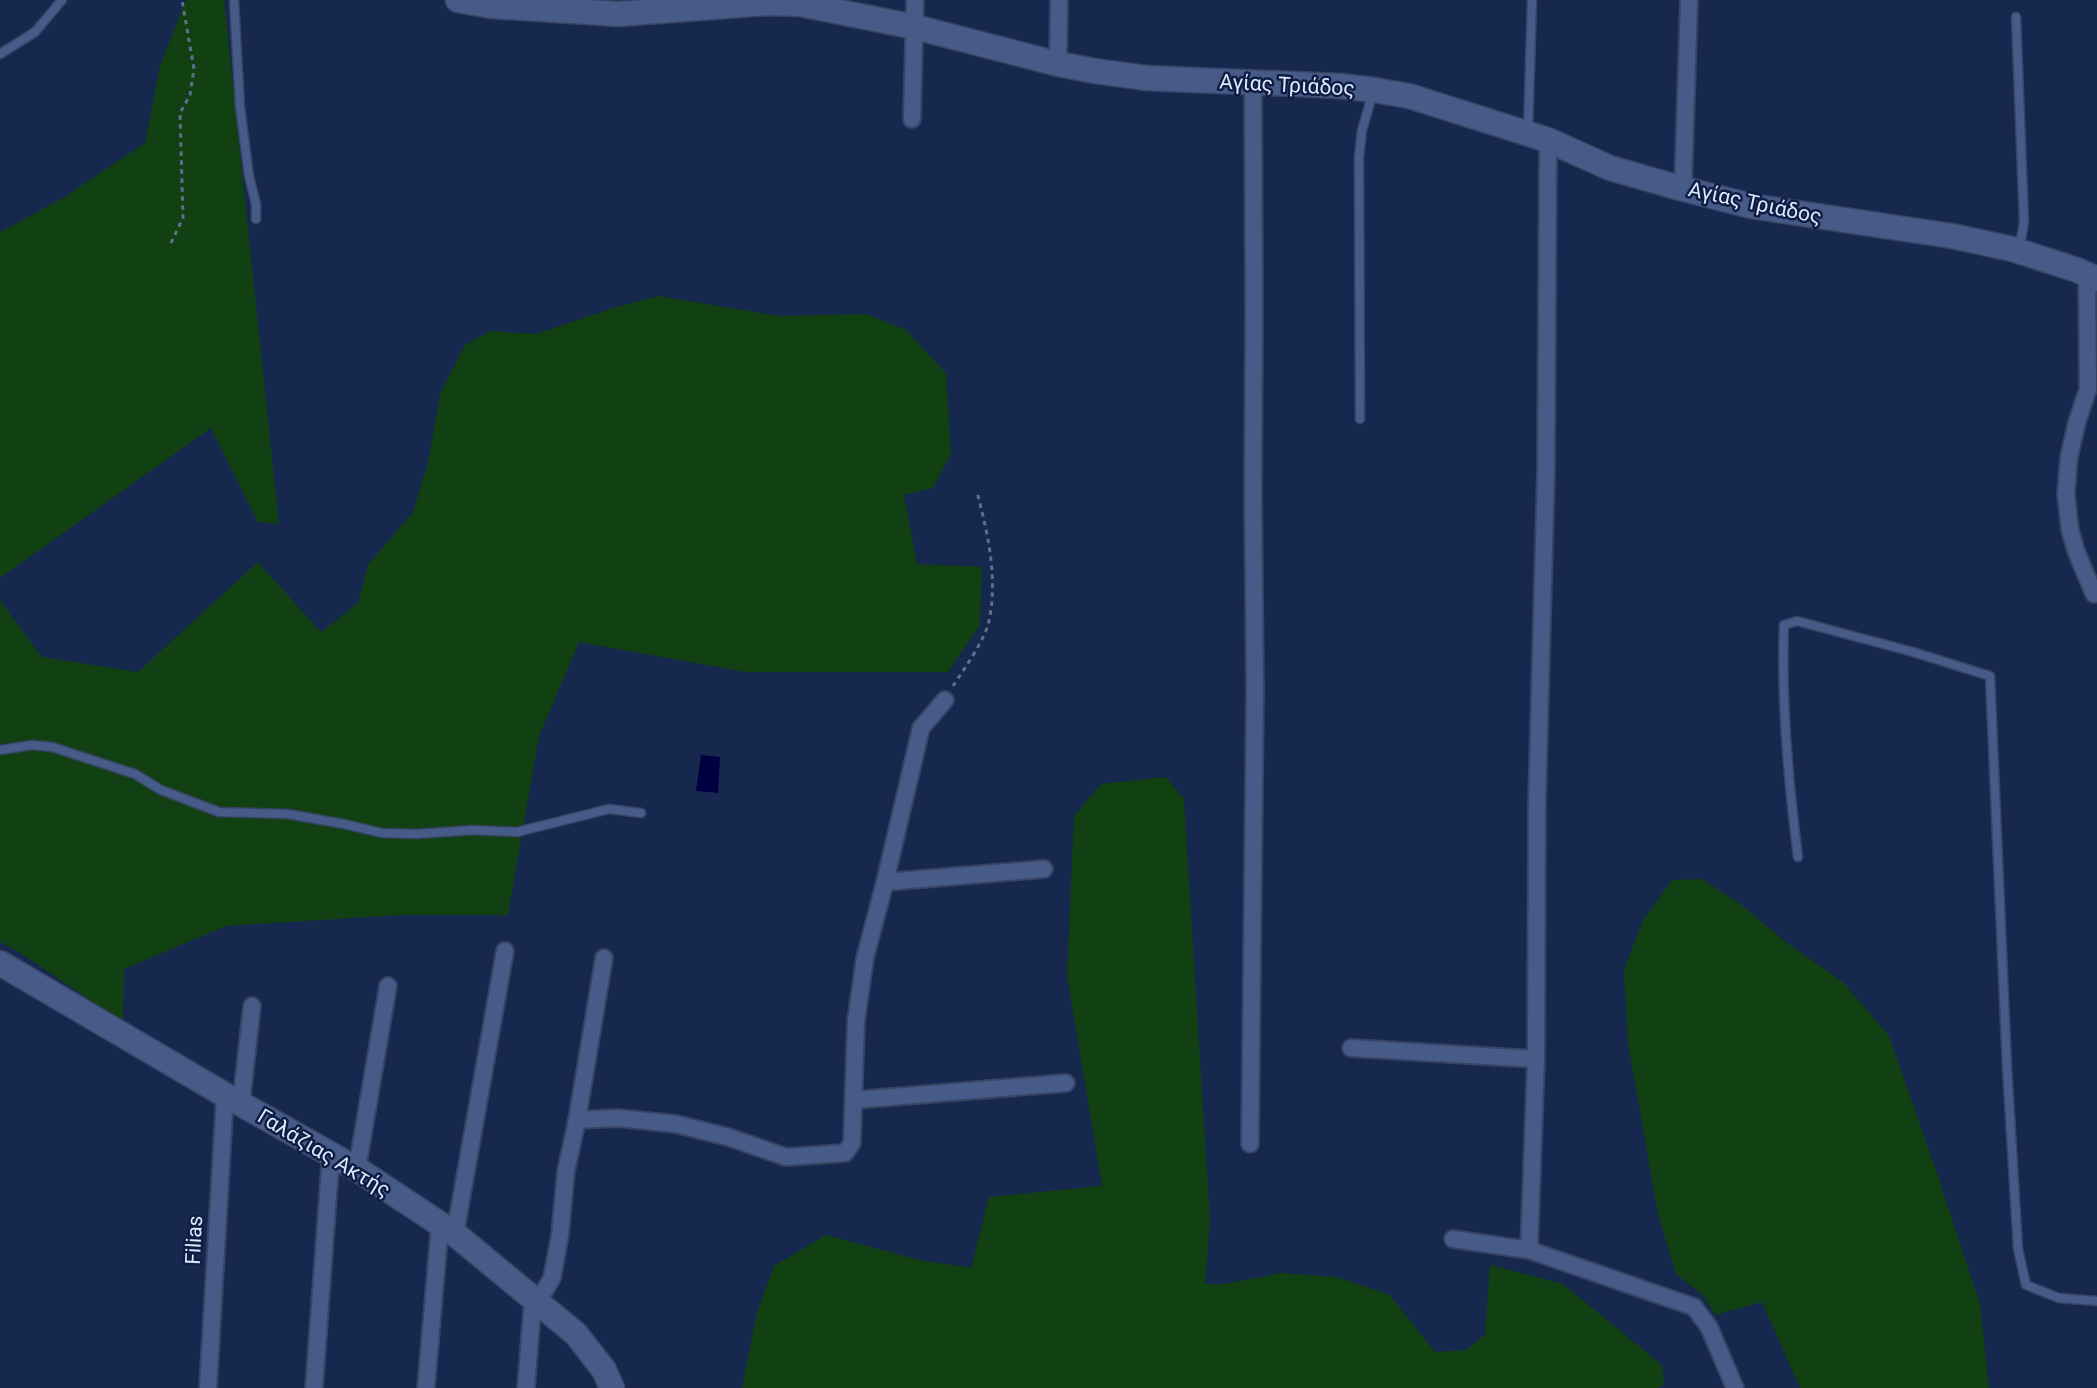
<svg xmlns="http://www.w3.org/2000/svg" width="2097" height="1388" font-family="Roboto,sans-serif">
<rect width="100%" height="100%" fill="#16284e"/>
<g fill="#114012">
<polygon points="186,0 224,0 279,524 258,522 211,428 0,578 0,232 63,198 145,143 160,66"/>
<polygon points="658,296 779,316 866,314 906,330 946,373 951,454 933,488 904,495 917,564 982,567 980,625 948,672 745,672 579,642 539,736 508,915 401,915 226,926 124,969 123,1022 19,952 0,942 0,600 42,657 138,672 258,562 321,632 358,603 368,565 413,512 428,463 440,394 465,345 491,331 536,334 610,309"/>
<polygon points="1166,777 1184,799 1210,1221 1205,1284 1224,1284 1281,1273 1336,1277 1390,1295 1435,1352 1466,1350 1485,1335 1490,1265 1563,1284 1662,1365 1664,1385 1658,1388 742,1388 757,1313 774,1266 826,1235 920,1260 971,1268 989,1197 1102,1186 1067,976 1074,816 1101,784"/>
<polygon points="1702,879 1739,903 1786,942 1844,983 1889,1036 1938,1176 1980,1304 1989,1388 1800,1388 1762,1302 1715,1315 1704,1296 1676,1274 1658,1214 1628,1043 1624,970 1643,920 1672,880"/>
</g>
<polygon fill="#000041" points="701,755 720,757 718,793 696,791"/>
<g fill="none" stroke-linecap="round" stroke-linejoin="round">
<g stroke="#374363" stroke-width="11">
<g id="lane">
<polyline points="234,0 240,107 249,176 256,204 256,219"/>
<polyline points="2016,17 2024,222 2019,250"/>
<polyline points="0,54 35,32 62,0"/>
<polyline points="1528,131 1532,0"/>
<polyline points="1360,419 1359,157 1362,130 1373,93"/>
<polyline points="0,750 32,745 52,747 135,774 161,790 219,812 288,814 344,824 382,833 417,834 473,830 517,832 609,809 641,813"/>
<path d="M1798,857C1788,780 1781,702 1784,625L1797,621L1913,652L1990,676L2007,1067L2018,1249L2026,1285L2059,1298L2097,1301"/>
</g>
</g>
<g stroke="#374363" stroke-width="20">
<g id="street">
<polyline points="1058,64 1059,0"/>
<polyline points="912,119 915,0"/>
<polyline points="1683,188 1689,0"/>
<polyline points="2087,274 2088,389 2077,422 2069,457 2066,494 2070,530 2076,551 2094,594"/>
<polyline points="885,882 1044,869"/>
<polyline points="1351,1048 1536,1059"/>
<polyline points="854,1100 1066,1083"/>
<polyline points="241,1104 252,1006"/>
<polyline points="577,1120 604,958"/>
<polyline points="1250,1144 1255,690 1253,494 1254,310 1253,82"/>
<polyline points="357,1169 388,986"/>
<polyline points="455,1234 505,951"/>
<polyline points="1453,1239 1529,1250 1694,1307 1709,1327 1735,1388"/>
<polyline points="1529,1250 1536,1059 1537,802 1546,470 1548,140"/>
<polyline points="208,1388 225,1095"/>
<polyline points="314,1388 331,1154"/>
<polyline points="426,1388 440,1224"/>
<polyline points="526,1388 532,1311 552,1278 560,1235 566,1171 577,1120 618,1118 676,1124 728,1137 786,1157 845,1153 852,1143 856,1021 865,958 885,882 921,728 945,700"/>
</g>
</g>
<g stroke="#374363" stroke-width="27">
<g id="secondary">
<polyline points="458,0 491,6 618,14 766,3 800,4 915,27 1058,64 1095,71 1146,78 1340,86 1374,90 1409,96 1548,140 1610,168 1676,187 1751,206 1952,236 2012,249 2077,270 2097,279"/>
<polyline points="0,963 225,1095 357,1169 455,1234 576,1334 604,1370 612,1388"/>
</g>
</g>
<g stroke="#5f6f8e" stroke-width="3" stroke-dasharray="4.5 4.5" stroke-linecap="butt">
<polyline points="171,243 183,218 180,113 190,95 194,69 182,0"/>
<path d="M953,686C964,669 985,640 989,621C998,578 988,534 977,492"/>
</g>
<use href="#lane" stroke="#465b87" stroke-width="8"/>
<use href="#street" stroke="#465b87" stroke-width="16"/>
<use href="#secondary" stroke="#465b87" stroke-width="24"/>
</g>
<g text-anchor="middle" stroke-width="5" stroke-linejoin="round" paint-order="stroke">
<g font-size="21" fill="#dee9fd" stroke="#0d1d43">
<text transform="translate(1287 85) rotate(3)" y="7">Αγίας Τριάδος</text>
<text transform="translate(1755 203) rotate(12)" y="7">Αγίας Τριάδος</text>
<text transform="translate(324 1153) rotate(31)" y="7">Γαλάζιας Ακτής</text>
<text transform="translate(194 1240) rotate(-87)" y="7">Filias</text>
</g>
</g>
</svg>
